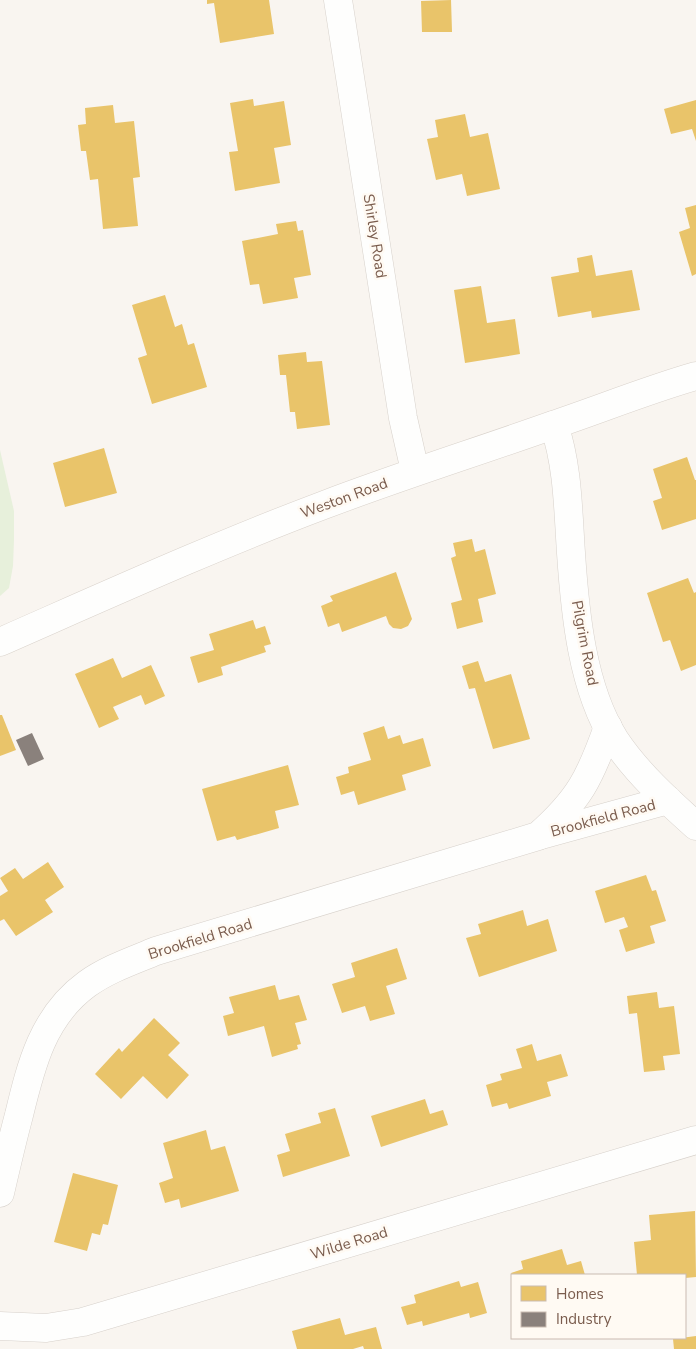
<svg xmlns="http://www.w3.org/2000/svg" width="696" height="1349" font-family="'Nunito Sans',sans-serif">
<rect width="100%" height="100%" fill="#f9f5f0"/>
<polygon fill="#e7f0db" points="0,450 14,511 14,540 13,566 9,588 0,596"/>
<g fill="#e9c46a">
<polygon points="207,0 269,0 274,34 220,43 214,3 207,4"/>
<polygon points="451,0 452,32 422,32 421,1"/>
<polygon points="253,99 254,106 284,101 291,145 274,148 280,183 235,191 229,152 238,151 230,103"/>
<polygon points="696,100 696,141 692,129 671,134 664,109"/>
<polygon points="113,105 115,123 134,121 140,177 133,178 138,226 103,229 98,179 90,180 86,151 81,151 78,125 86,124 85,108"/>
<polygon points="465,114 470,137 488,133 500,189 467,196 462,174 436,180 427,139 438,137 435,120"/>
<polygon points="696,205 696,274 692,276 679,232 690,228 685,208"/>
<polygon points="296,221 298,231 303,230 311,275 294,278 298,298 263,304 259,284 250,285 242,241 278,234 276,224"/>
<polygon points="592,255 596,276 632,270 640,310 592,318 591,311 558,317 551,277 579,272 577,258"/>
<polygon points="481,286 487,323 515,319 520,354 465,363 454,290"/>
<polygon points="165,295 175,327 182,324 188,345 194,343 207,387 152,404 138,358 147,355 132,305"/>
<polygon points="306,352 307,362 322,361 330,425 297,429 295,412 290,412 286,375 280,375 278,355"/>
<polygon points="104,448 117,493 65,507 53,463"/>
<polygon points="687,457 695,480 696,480 696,519 662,530 653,501 662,498 653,469"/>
<polygon points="472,539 475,552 485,549 496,594 478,599 483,622 457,629 451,603 462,600 451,558 456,556 453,543"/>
<polygon points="396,572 412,619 408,626 401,629 393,628 389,624 386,616 342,632 339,623 328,627 321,606 333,601 330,596"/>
<polygon points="688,578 694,593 696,592 696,665 681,671 670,640 663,642 647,593"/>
<polygon points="253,620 256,629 265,626 271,644 264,646 266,652 221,667 223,675 198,683 190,657 214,650 209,634"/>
<polygon points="113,658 122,678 151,665 165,696 145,705 141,695 113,707 119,719 99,728 75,674"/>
<polygon points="478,661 485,682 511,674 530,739 493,749 475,688 469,689 462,666"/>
<polygon points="0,715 2,715 16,750 0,756"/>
<polygon points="384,726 388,739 400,735 403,744 423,738 431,766 402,775 406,790 358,805 354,791 341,795 336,777 349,773 348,767 371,760 363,733"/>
<polygon points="288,765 299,805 275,811 279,828 237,840 235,836 217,841 202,789"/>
<polygon points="48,862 64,887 45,900 53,912 16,936 4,919 0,921 0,896 8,891 0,878 15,868 23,879"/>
<polygon points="646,875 652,891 656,890 666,921 650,926 655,943 626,952 619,930 628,927 624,917 605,923 595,891"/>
<polygon points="523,910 527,926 548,919 557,951 479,977 466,938 481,934 478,924"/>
<polygon points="397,948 407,979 386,986 395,1014 370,1021 365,1006 342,1013 332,984 355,977 351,963"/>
<polygon points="275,985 279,1000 299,995 307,1020 295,1023 301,1044 297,1045 298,1049 272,1057 264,1026 228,1036 223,1016 234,1013 229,997"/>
<polygon points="657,992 659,1008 674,1006 680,1054 663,1056 665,1070 644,1072 637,1013 629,1014 627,996"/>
<polygon points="154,1018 180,1043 168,1055 189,1075 167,1099 143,1076 121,1099 95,1074 119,1048 122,1052"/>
<polygon points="532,1044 537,1061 561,1054 568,1076 547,1082 551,1096 509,1109 507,1103 492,1107 486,1085 502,1080 500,1074 522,1068 516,1049"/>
<polygon points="425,1099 430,1114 443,1110 448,1125 381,1147 371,1116"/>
<polygon points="335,1108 350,1156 283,1177 277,1155 290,1151 285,1134 321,1123 318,1113"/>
<polygon points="206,1130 211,1150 225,1146 239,1191 181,1208 179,1199 165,1203 159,1183 173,1178 163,1143"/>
<polygon points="73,1173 118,1185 108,1225 103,1224 100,1235 92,1233 87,1251 54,1242"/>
<polygon points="695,1211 696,1277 685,1278 685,1275 637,1275 634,1242 651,1240 649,1215"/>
<polygon points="562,1249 567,1265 581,1261 585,1275 512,1275 511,1273 523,1269 521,1261"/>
<polygon points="459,1281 461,1287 478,1282 487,1313 470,1318 469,1313 423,1326 422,1321 407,1325 401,1307 416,1303 414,1295"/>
<polygon points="340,1318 345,1335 376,1327 382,1349 364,1349 363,1346 353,1349 297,1349 292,1331"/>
<polygon points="696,1336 696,1349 674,1349 673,1339"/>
</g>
<polygon fill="#8a817c" points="32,733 44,759 28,766 16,740"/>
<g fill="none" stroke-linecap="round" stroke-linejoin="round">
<g stroke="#d7d1cb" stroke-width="29">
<g id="street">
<polyline points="338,0 403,418 415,471"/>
<path d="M554,425C568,466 568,510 571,553C575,613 582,688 615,740C637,773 667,800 696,826"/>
<polyline points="541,835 668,800"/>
<path d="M0,1193C6,1167 12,1141 19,1115C31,1065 43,1016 87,984C108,969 132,961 156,951L538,836C579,800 590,778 608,727"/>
<polyline points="0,1326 46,1328 83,1322 696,1140"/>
</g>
</g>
<g stroke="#d9d2cb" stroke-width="29">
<path id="secondary" d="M0,642C107,595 215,546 324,505C400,476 477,452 553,425C601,409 647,390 696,376"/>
</g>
<use href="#street" stroke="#fefefd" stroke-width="28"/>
<use href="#secondary" stroke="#fefefd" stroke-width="28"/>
</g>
<g text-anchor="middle" stroke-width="5" stroke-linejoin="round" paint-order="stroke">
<g font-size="15" fill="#7a5c4d" stroke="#fffaf3">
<text transform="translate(375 236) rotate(81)" y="5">Shirley Road</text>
<text transform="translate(344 498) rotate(-20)" y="5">Weston Road</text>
<text transform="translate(585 643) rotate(79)" y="5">Pilgrim Road</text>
<text transform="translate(603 818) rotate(-15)" y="5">Brookfield Road</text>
<text transform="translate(200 939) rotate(-17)" y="5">Brookfield Road</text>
<text transform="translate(349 1243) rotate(-17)" y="5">Wilde Road</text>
</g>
</g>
<rect x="511" y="1274" width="175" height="65" fill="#fffaf3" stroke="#cabbb1"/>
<rect x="521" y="1286" width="25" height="15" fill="#e9c46a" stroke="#cabbb1"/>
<text x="556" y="1299" font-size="15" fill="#7a5c4d">Homes</text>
<rect x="521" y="1312" width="25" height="15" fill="#8a817c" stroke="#cabbb1"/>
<text x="556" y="1324" font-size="15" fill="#7a5c4d">Industry</text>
</svg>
